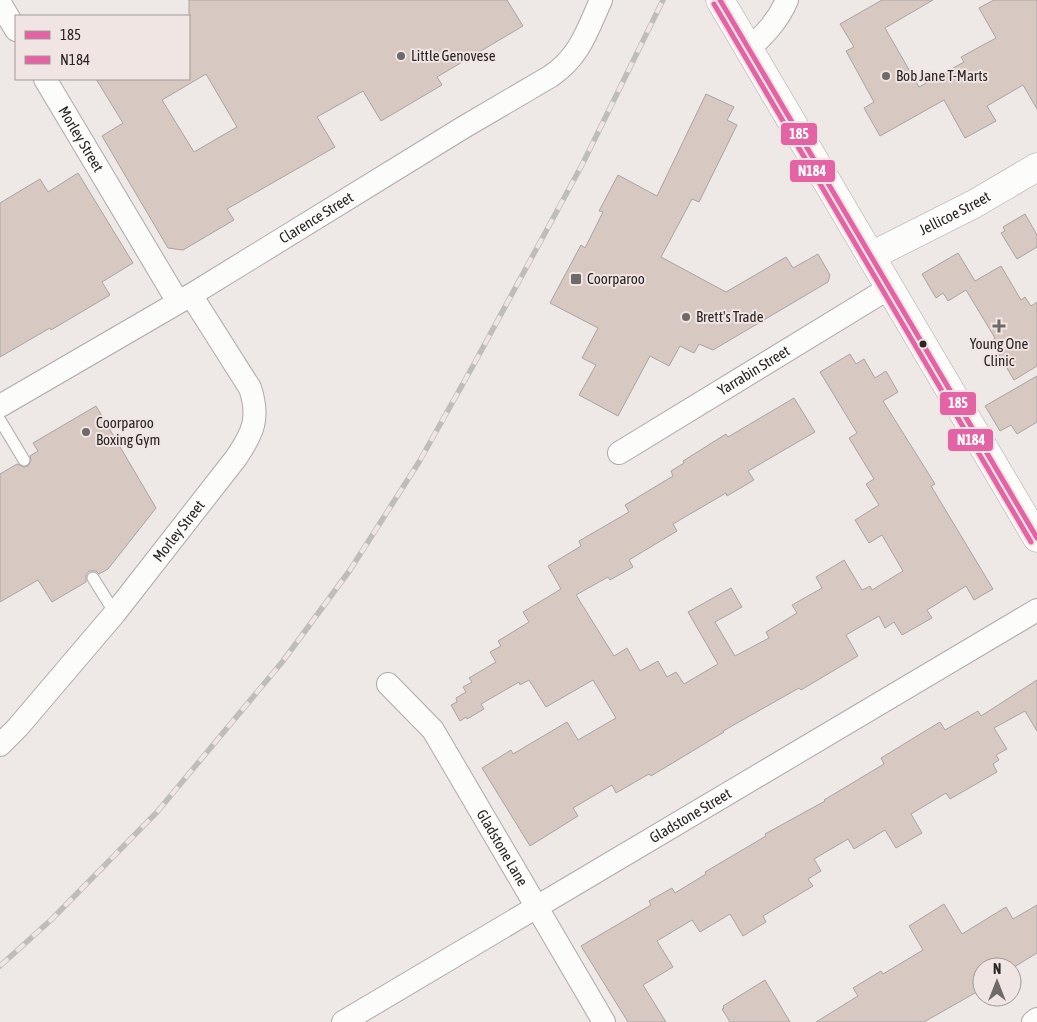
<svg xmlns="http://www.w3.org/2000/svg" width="1037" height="1022" font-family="'Asap Condensed',sans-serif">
<rect width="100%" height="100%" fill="#eee8e7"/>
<g fill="#d7c8c2" stroke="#a9a4a3" fill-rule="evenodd">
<path d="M189,0H507L523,26L437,77L442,85L381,121L363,91L317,117L335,147L227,209L234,220L183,250L168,248L102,136L123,123L96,79H189ZM206,74L237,127L194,152L162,100Z"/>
<polygon points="882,0 933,0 885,28 919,87 964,62 961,57 996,38 979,8 994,0 1037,0 1037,109 1023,85 987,106 996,121 965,138 944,100 880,136 864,108 874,102 846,51 854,47 840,24"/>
<polygon points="706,94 734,107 727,120 737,125 699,202 692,199 661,257 726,292 786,257 793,268 818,254 830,275 828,282 713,350 699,344 694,353 680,346 669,366 650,356 618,416 579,395 596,365 582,358 598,328 550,303 581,245 585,248 603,212 599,211 618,175 657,196"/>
<polygon points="78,173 133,263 102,282 110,295 51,330 50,328 0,357 0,203 40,179 48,192"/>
<polygon points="1025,214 1037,235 1037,247 1017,259 1001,233 1005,231 1003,227"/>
<polygon points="958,253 975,281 1001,266 1021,300 1025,297 1031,306 1037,302 1037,366 1014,380 991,341 995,338 966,290 948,301 943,293 936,298 922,274"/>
<polygon points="850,354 856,364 864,359 875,378 886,371 898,392 883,401 935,484 931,486 993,589 974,600 966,586 927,610 932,618 902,635 894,622 885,628 879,616 846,635 858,656 801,690 799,688 723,731 724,732 651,776 649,774 616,793 612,785 573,808 578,816 530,846 482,768 511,750 513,754 567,722 578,740 616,718 593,680 546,707 529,680 520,685 519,682 481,704 484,709 467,719 466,717 460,721 451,705 457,702 456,698 466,692 463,687 472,682 469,678 496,662 490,652 501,646 498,641 529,622 523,612 561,589 548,566 581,546 579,541 629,512 625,505 673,476 671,471 684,463 683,461 726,434 728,437 794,398 815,432 748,471 754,480 727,496 726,493 673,524 677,531 629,560 633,567 610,580 608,577 576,595 614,656 627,648 640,671 658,661 667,677 676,672 684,684 718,664 688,612 731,588 742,607 715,622 735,656 769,638 766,632 797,613 792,605 822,588 816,577 844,560 862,590 870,586 872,590 903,571 882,535 869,543 855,520 879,505 866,484 874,479 849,438 857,433 820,372"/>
<polygon points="1037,376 1037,422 1017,434 1011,425 1000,431 985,406"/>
<polygon points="96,406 156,508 108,569 99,574 96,571 89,571 86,575 86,582 52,602 38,580 0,602 0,474 17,464 24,467 28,466 31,460 30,456 38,451 33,443"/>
<polygon points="1037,680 1037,731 1025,711 994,728 1007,749 996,755 999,760 993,764 997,772 950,799 946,793 911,814 922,833 896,848 885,830 854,849 848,839 814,859 821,871 808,879 813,886 763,916 766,922 743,936 730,914 700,932 692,920 657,941 673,967 643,985 666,1022 628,1022 581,946 651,905 649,901 672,888 675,893 706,874 705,872 766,836 765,834 825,801 824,800 884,764 881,758 940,722 945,730 978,711 981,716"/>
<polygon points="944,904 962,934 1006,907 1013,919 1037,905 1037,953 1014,967 982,967 982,989 924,1022 816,1022 858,996 853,988 881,971 883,974 923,950 909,926"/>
<polygon points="765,980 790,1022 730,1022 722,1009 724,1008 723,1006"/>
</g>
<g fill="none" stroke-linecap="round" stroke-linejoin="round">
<g stroke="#aea9a9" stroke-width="13">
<g id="service">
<polyline points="0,420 24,460"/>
<polyline points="93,578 115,613"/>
</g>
</g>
<g stroke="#aea9a9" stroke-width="24">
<g id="minor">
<polyline points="0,3 16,30"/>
<path d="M749,49C765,34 778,21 787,0"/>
<path id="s1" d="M45,79L178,302"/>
<path id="s2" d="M0,406L191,295L464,127L551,76C580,56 587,31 601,0"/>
<path id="s3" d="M619,453L889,288"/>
<path id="s4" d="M388,684L433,730L604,1022"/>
<path id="s5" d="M0,745L18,727L115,613L236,458C253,433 260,418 250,388L191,295"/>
<path id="s6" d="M343,1022L1037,610"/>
<polyline points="1033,1022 1037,1019"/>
</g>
</g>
<g stroke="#aea9a9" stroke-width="29">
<g id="tertiary">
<path id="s7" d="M871,256L974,204L1037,167"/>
</g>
</g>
<g stroke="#aea9a9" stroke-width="29">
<polyline id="primary" points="720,0 1037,538"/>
</g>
<use href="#service" stroke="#fcfcfb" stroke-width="11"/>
<use href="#minor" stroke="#fcfcfb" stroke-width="22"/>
<use href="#tertiary" stroke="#fcfcfb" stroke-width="28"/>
<use href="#primary" stroke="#fcfcfb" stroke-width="28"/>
<g stroke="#bebdbc" stroke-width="5.5">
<polyline id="rail" points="0,966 52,919 157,812 283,661 350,570 419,462 474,364 583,163 663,0"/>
</g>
<use href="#rail" stroke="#f1e5e4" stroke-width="4" stroke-dasharray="11" stroke-linecap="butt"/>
<g stroke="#f1e5e4" stroke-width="9">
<polyline id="bus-1" points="720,0 1037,538"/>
</g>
<g stroke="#f1e5e4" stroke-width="9">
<polyline id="bus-2" points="714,4 1031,542"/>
</g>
<use href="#bus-1" stroke="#e463a4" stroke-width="5"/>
<use href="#bus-2" stroke="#e463a4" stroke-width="5"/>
</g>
<g fill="#6f6a69" stroke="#f1e5e4" stroke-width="2">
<circle cx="401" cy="56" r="5"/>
<circle cx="886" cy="76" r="5"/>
<rect x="570" y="273" width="12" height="12" rx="2.5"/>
<circle cx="686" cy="317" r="5"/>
<path d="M996.5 318.5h5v5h5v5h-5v5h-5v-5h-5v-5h5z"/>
<circle cx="86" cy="432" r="5"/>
</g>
<circle fill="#2a2625" stroke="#f1e5e4" stroke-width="2" cx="923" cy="344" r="4.5"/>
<g text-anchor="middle" stroke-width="4" stroke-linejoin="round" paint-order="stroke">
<g font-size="15" fill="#2a2625" stroke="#f1e5e4" text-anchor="start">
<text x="411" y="61">Little Genovese</text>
<text x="896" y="81">Bob Jane T-Marts</text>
<text x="587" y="284">Coorparoo</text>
<text x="696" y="322">Brett's Trade</text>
<text x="999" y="349" text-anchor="middle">Young One<tspan x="999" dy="17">Clinic</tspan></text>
<text x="96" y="428">Coorparoo<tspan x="96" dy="17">Boxing Gym</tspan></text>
</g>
<g font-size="15" fill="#2a2625" stroke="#f1e5e4">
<text dy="5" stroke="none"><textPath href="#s1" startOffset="70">Morley Street</textPath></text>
<text dy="5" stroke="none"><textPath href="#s7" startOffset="94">Jellicoe Street</textPath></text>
<text dy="5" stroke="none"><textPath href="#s2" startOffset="368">Clarence Street</textPath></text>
<text dy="5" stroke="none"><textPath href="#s3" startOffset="158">Yarrabin Street</textPath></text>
<text dy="5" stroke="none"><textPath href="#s5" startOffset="279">Morley Street</textPath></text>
<text dy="5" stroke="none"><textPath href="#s6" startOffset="404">Gladstone Street</textPath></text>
<text dy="5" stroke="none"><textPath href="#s4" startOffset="201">Gladstone Lane</textPath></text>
</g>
</g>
<g stroke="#f1e5e4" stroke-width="2">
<rect x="780" y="122" width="38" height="24" rx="5" fill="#e463a4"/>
<rect x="789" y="159" width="47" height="24" rx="5" fill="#e463a4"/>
<rect x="939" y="391" width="38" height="25" rx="5" fill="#e463a4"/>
<rect x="947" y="428" width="47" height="24" rx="5" fill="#e463a4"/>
</g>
<g font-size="14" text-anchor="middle" font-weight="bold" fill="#fff">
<text x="799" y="139">185</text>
<text x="812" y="176">N184</text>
<text x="958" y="408">185</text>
<text x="971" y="445">N184</text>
</g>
<rect x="15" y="15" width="175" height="65" fill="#f1e5e4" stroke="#a19998"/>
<rect x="25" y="31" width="25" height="8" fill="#e463a4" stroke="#a19998"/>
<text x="60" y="40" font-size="15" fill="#2a2625">185</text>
<rect x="25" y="56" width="25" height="8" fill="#e463a4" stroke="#a19998"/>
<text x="60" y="65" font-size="15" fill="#2a2625">N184</text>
<g transform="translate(997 982)"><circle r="24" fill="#f1e5e4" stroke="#a19998"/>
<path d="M0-4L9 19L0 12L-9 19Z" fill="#6f6a69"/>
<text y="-8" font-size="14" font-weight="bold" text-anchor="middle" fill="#2a2625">N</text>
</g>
</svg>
